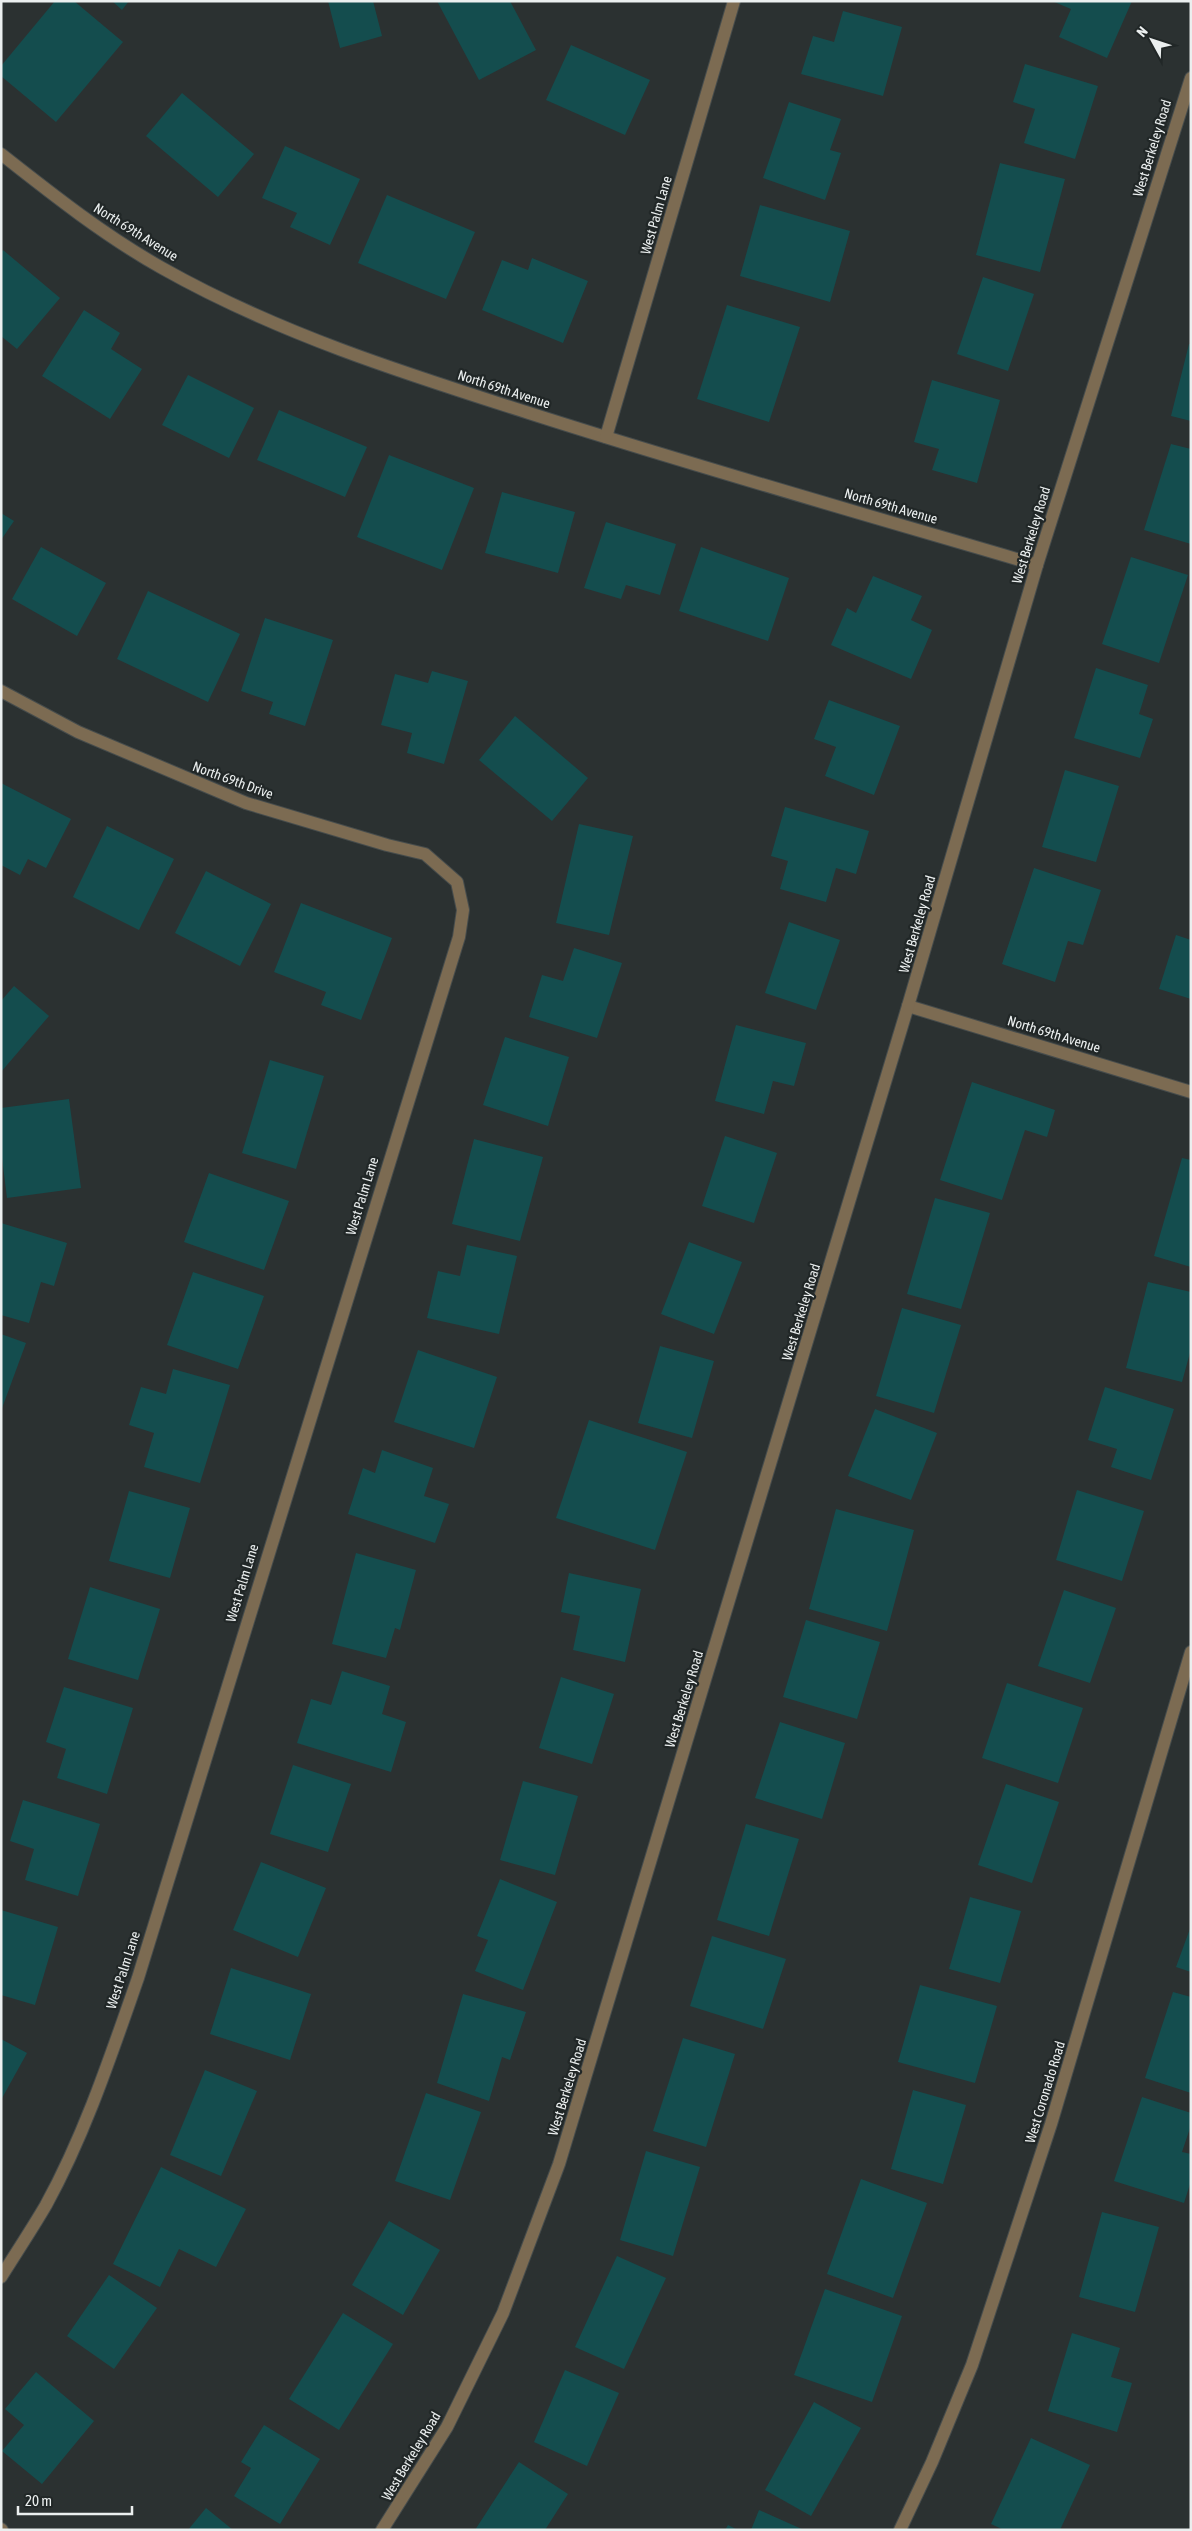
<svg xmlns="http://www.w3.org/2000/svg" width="1192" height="2531" font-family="'Asap Condensed',sans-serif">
<rect width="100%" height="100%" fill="#2b3131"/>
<g fill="#144d4e">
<polygon points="55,1 74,1 123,42 56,122 1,76 1,66"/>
<polygon points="112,1 129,1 122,10"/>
<polygon points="328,1 373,1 382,36 340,48"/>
<polygon points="437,1 510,1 536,50 479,80"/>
<polygon points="1052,1 1132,1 1107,58 1059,37 1071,9"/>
<polygon points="843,11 902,27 883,96 801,74 813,36 834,42"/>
<polygon points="571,45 650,80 625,135 546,100"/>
<polygon points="1025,64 1098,86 1075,159 1024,143 1035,109 1013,102"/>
<polygon points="182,93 254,154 218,197 146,136"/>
<polygon points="789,102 841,119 830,150 841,153 825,200 763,178"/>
<polygon points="285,146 360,179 330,245 290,227 297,213 262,198"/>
<polygon points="1000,163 1065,179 1040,272 976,255"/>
<polygon points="387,195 475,232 446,299 358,263"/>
<polygon points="760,205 850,231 830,302 740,276"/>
<polygon points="3,250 60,298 17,349 1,336 1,253"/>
<polygon points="532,258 588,281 563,343 482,310 502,260 528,270"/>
<polygon points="983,277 1034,294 1008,371 957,354"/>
<polygon points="727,305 800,327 769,422 697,399"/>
<polygon points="84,310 120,333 111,349 142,369 110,419 42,376"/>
<polygon points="1189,344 1191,344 1191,421 1171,416"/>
<polygon points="188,375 254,408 229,458 162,425"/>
<polygon points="932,380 1000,400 977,483 932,470 939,449 914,442"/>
<polygon points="279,410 367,447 345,497 257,460"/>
<polygon points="1171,444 1191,449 1191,544 1144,530"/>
<polygon points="389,455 474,488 442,570 357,537"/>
<polygon points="502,492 575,512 558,573 485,553"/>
<polygon points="1,513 14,521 1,540"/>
<polygon points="606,522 676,544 660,595 626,585 621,599 584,588"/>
<polygon points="41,547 106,583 77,636 12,599"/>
<polygon points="701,547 789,578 768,641 679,611"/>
<polygon points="1131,557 1188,575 1159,663 1102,644"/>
<polygon points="873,576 922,596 911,620 932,630 911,679 831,645 847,608 856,613"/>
<polygon points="148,591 240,634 208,702 117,659"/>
<polygon points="265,618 333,640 305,726 269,714 273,702 241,691"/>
<polygon points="1096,668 1148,685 1139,714 1153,719 1140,758 1074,738"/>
<polygon points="432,671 468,681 444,764 407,753 412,733 381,725 395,674 428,683"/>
<polygon points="829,700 900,726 874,795 825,776 836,747 814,739"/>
<polygon points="515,716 588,778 552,821 479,760"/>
<polygon points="1065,770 1119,786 1096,862 1042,847"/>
<polygon points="1,783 71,819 46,868 28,859 20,875 1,865"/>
<polygon points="785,807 869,831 856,874 836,868 826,902 780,889 788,861 771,856"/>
<polygon points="579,824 633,836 609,935 556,923"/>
<polygon points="107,826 174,859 139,930 73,897"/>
<polygon points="1034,868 1101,890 1083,945 1068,941 1055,982 1002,964"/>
<polygon points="206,871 271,904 240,966 175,933"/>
<polygon points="301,903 392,938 361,1020 321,1005 326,992 274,972"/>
<polygon points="789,922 840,940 816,1010 765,993"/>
<polygon points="1176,935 1191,940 1191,999 1159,989"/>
<polygon points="574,948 622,963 597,1038 529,1017 542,975 563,981"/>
<polygon points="14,986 49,1016 1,1072 1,1001"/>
<polygon points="736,1025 806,1043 794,1086 773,1081 764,1114 715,1101"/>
<polygon points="505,1037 569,1057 548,1126 483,1105"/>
<polygon points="270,1060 324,1076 296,1169 242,1153"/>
<polygon points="972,1082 1055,1110 1047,1137 1025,1130 1002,1200 940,1180"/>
<polygon points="69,1099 81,1188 7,1198 1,1150 1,1108"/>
<polygon points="725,1136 777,1153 754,1223 702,1206"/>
<polygon points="474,1139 543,1157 520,1241 452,1224"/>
<polygon points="1182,1158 1191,1160 1191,1267 1154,1256"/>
<polygon points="209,1173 289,1201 264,1270 184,1242"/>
<polygon points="935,1198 990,1213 961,1309 907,1294"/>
<polygon points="1,1223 67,1243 54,1286 41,1282 29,1323 1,1315"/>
<polygon points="689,1242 742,1262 714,1334 661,1314"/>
<polygon points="467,1245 517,1256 499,1334 427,1318 438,1271 460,1276"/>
<polygon points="193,1272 264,1296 238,1369 167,1345"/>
<polygon points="1148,1282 1191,1292 1191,1349 1182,1382 1126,1368"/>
<polygon points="902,1308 961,1325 934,1413 876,1396"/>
<polygon points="1,1334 26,1343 1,1411"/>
<polygon points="660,1346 714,1361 692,1438 638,1423"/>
<polygon points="418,1350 497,1377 474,1448 394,1422"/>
<polygon points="173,1369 230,1385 200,1483 144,1467 154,1433 129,1425 141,1387 166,1394"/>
<polygon points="1105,1387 1174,1409 1151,1480 1111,1467 1117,1449 1088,1440"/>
<polygon points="875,1409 937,1433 911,1500 848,1476"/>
<polygon points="589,1420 687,1452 655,1550 556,1518"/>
<polygon points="382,1450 433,1468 424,1496 449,1504 435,1543 348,1514 363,1468 375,1473"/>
<polygon points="1077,1490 1144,1511 1122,1581 1056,1560"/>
<polygon points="129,1491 190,1508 170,1578 109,1561"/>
<polygon points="836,1509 914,1530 887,1631 809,1609"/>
<polygon points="356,1553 416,1570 400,1630 395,1628 386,1658 332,1644"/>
<polygon points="569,1573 641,1589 625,1662 573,1650 580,1616 561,1612"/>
<polygon points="90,1587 160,1609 138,1680 68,1659"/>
<polygon points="1064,1590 1116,1608 1090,1683 1038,1666"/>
<polygon points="806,1620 880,1642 857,1719 783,1697"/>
<polygon points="342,1671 390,1686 382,1714 406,1722 391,1772 297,1743 311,1699 331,1705"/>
<polygon points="561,1677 614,1694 592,1764 539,1748"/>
<polygon points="1007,1683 1083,1708 1058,1783 982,1758"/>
<polygon points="64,1687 133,1708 107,1794 57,1778 66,1749 46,1742"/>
<polygon points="780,1722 845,1743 822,1819 755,1798"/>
<polygon points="293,1765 351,1784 328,1852 270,1834"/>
<polygon points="523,1781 578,1796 555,1875 500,1860"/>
<polygon points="1006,1784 1059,1802 1032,1883 978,1865"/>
<polygon points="23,1800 100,1824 78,1896 25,1880 34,1849 10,1841"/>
<polygon points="746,1824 799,1839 769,1936 717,1920"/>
<polygon points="261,1862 326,1888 298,1957 233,1930"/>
<polygon points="500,1879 557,1902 523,1990 475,1971 488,1940 477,1936"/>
<polygon points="970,1897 1021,1911 1000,1983 949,1969"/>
<polygon points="1,1910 58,1927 35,2005 1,1995"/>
<polygon points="1191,1926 1191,1972 1176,1967"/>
<polygon points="712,1936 786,1959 763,2029 690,2006"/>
<polygon points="231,1968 311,1994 290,2060 210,2034"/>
<polygon points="920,1985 997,2006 975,2083 898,2062"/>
<polygon points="1173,1992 1191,1997 1191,2093 1145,2078"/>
<polygon points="463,1994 526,2012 510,2060 502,2057 489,2101 437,2083"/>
<polygon points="683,2038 735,2054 706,2147 653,2131"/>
<polygon points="1,2039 27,2053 1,2100"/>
<polygon points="205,2070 257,2091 221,2176 170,2155"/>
<polygon points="913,2090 966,2105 943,2184 891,2169"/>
<polygon points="426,2093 481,2112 450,2200 395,2181"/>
<polygon points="1142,2097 1191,2113 1191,2125 1182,2152 1191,2154 1191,2181 1184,2203 1114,2181"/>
<polygon points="646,2151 700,2167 673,2256 620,2240"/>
<polygon points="161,2167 246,2209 216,2267 179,2249 160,2287 113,2264"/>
<polygon points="861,2179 927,2203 893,2298 827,2274"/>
<polygon points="1102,2212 1159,2227 1135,2312 1079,2297"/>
<polygon points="389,2221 440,2250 403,2315 352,2285"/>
<polygon points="617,2256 666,2278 624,2369 575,2347"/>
<polygon points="109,2275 157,2308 114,2369 67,2336"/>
<polygon points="825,2289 902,2316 872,2402 794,2375"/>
<polygon points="343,2313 393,2344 339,2430 289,2399"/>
<polygon points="1072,2333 1120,2348 1111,2377 1132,2383 1117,2432 1048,2411"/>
<polygon points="565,2370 619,2393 587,2466 534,2442"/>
<polygon points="36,2372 94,2421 42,2484 2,2451 24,2425 5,2409"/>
<polygon points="814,2402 861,2428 811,2516 765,2490"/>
<polygon points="264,2425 320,2459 280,2524 234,2496 251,2468 241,2462"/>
<polygon points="1031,2438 1090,2465 1060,2530 1004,2530 991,2524"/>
<polygon points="519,2462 568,2494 545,2530 475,2530"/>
<polygon points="206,2508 233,2530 188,2530"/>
<polygon points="759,2510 804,2530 751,2530"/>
<polygon points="728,2525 738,2530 725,2530"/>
</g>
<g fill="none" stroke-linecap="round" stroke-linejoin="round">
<g stroke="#464c4c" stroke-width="14">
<g id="street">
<path d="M1,154C53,195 105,236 162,268C277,333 403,373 529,413C697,467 867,515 1037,565"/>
<polyline points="606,437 734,1"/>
<path d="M1,691L78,732L246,803L387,845L425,854L457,882L463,910L459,937L138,1978C111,2055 85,2134 46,2205C32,2229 16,2253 1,2277"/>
<polyline points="908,1006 1191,1092"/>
<polyline points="1,2529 2,2530"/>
<polyline points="382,2530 447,2427 503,2313 559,2164 908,1006 1037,565 1191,78"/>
<polyline points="900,2530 932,2462 972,2365 1051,2124 1191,1652"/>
</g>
</g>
<use href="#street" stroke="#7c6b52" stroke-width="12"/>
</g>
<g text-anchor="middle" stroke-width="4.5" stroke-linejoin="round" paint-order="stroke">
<g font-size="14" fill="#ebefef" stroke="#212727">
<text transform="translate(1152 148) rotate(-73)" y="5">West Berkeley Road</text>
<text transform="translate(656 215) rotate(-74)" y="5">West Palm Lane</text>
<text transform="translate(136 232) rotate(32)" y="5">North 69th Avenue</text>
<text transform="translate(504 389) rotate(18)" y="5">North 69th Avenue</text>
<text transform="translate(891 506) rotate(16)" y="5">North 69th Avenue</text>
<text transform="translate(1031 535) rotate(-73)" y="5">West Berkeley Road</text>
<text transform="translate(233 780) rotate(20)" y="5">North 69th Drive</text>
<text transform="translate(917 924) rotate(-74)" y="5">West Berkeley Road</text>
<text transform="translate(1054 1034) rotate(17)" y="5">North 69th Avenue</text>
<text transform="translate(362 1196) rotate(-73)" y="5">West Palm Lane</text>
<text transform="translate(801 1312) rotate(-73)" y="5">West Berkeley Road</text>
<text transform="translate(242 1583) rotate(-73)" y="5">West Palm Lane</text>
<text transform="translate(684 1699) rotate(-73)" y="5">West Berkeley Road</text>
<text transform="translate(123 1970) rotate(-72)" y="5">West Palm Lane</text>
<text transform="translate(567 2087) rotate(-73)" y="5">West Berkeley Road</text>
<text transform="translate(1045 2092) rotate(-73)" y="5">West Coronado Road</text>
<text transform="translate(411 2456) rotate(-59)" y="5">West Berkeley Road</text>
</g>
</g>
<rect width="1192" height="2531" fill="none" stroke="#ebefef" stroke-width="5"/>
<g transform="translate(1152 40) rotate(310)" stroke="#212727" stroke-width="4" paint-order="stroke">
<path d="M0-4L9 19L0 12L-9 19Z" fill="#ebefef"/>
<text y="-8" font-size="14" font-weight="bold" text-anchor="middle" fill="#ebefef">N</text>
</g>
<path d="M18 2506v8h114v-8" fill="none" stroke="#ebefef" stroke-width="2.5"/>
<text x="25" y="2506" font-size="15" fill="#ebefef" stroke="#212727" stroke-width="4" paint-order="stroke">20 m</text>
</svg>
